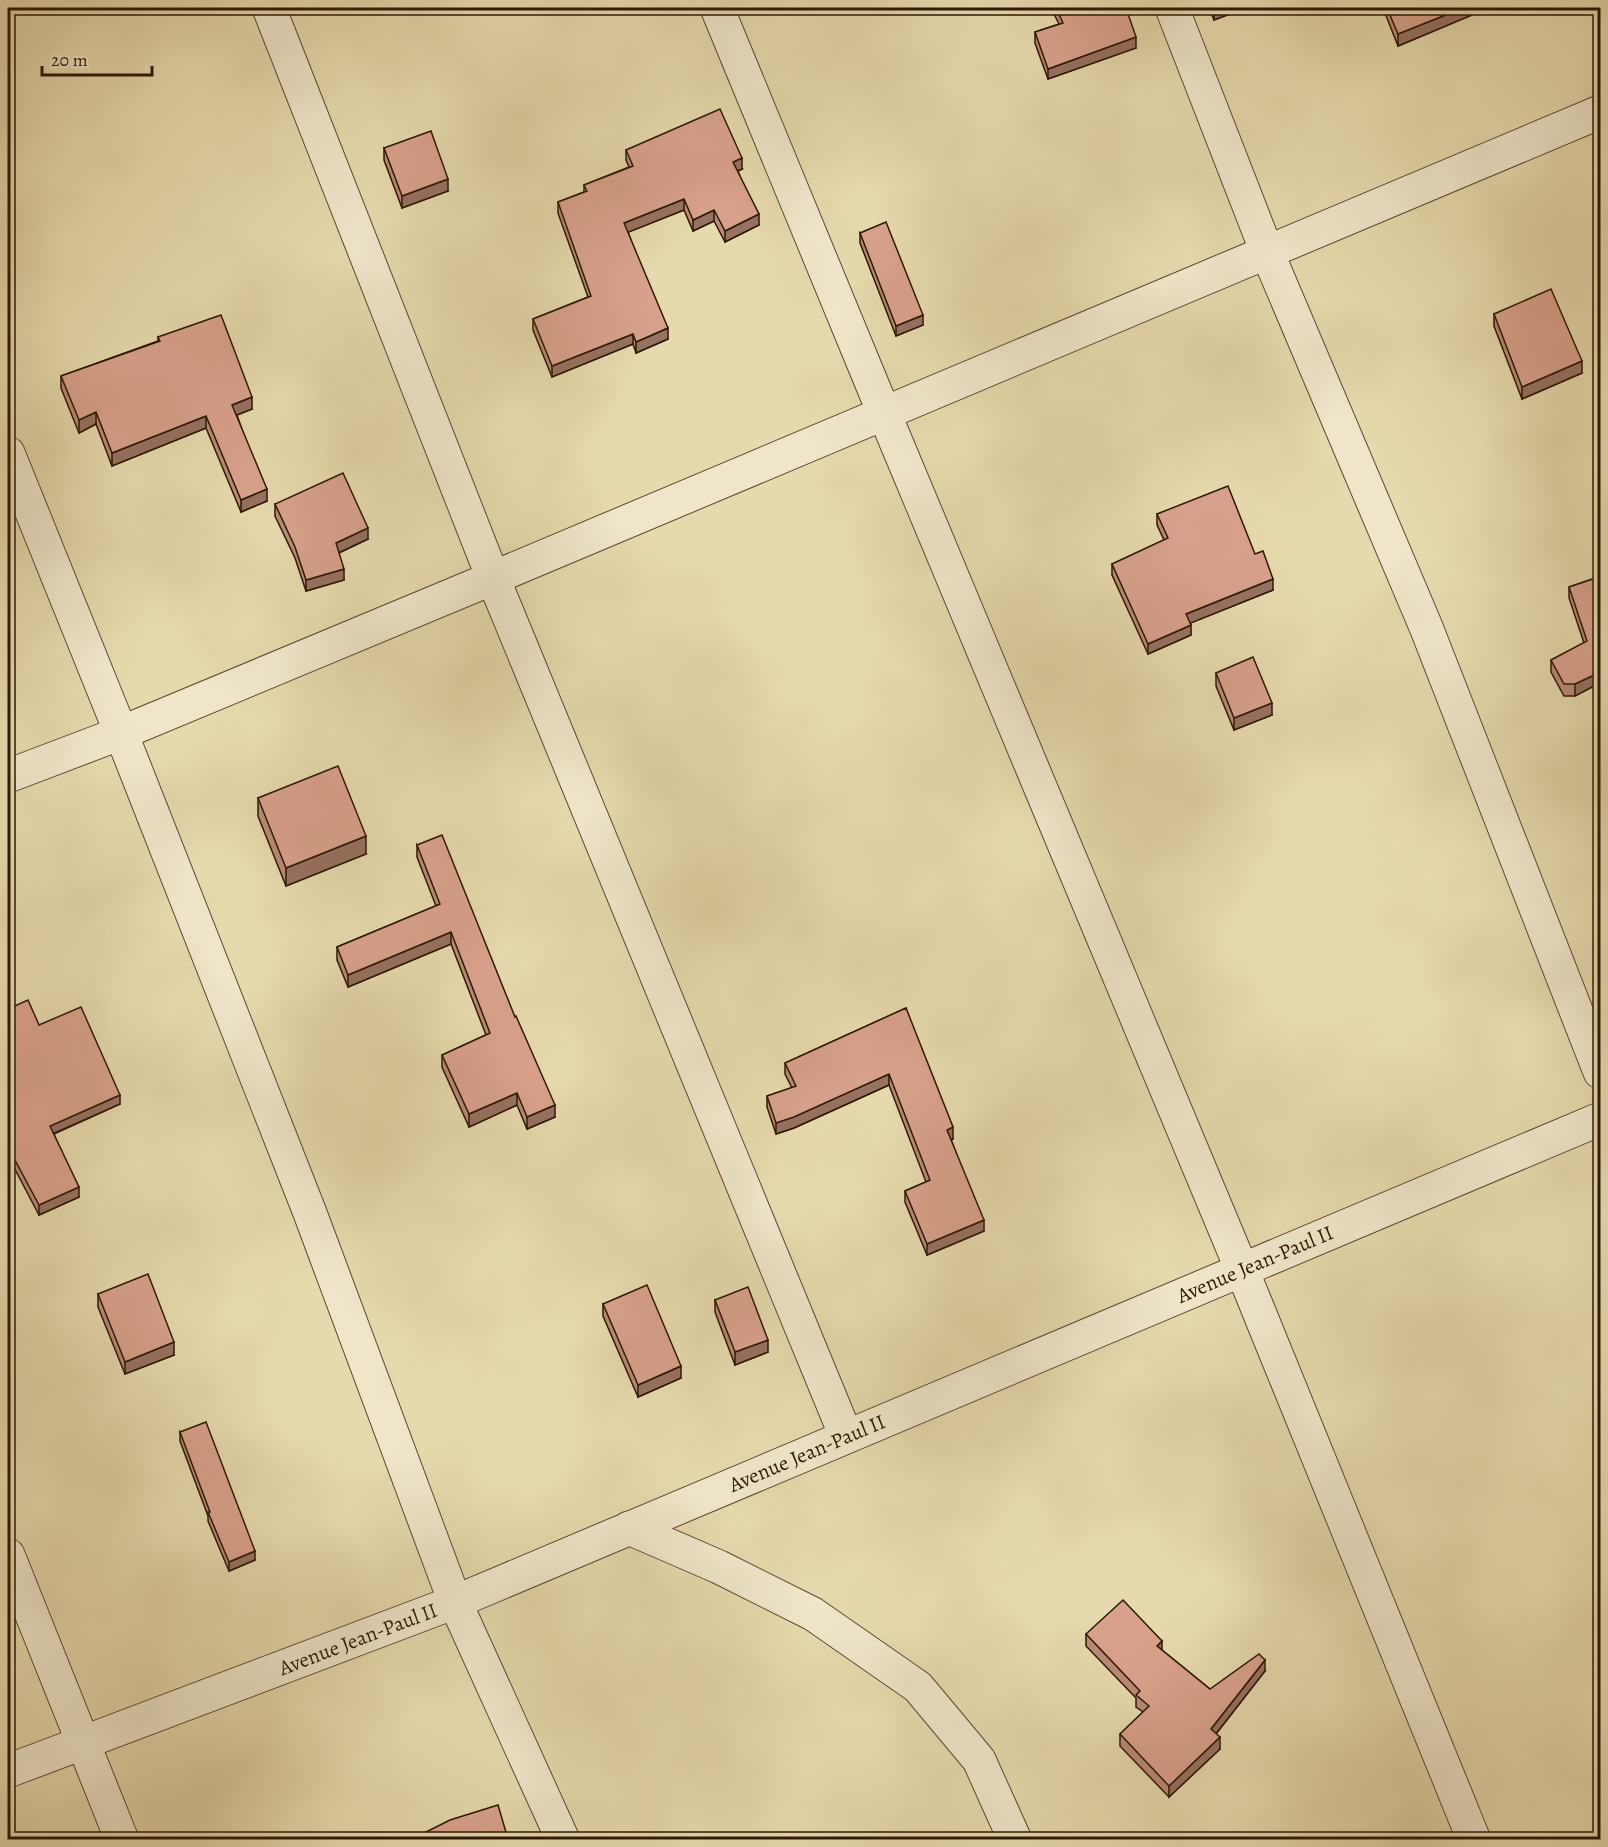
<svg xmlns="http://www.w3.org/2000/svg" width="1608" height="1847" font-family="Alegreya,serif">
<rect width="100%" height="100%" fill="#e6d9ad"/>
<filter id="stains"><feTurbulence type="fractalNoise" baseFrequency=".00333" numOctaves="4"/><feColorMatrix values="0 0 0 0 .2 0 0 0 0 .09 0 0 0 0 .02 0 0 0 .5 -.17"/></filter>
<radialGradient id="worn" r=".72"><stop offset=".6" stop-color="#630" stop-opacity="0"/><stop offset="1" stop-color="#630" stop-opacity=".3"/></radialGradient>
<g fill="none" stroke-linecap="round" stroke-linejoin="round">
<g stroke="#5a482e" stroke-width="35">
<g id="minor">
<polyline points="269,8 493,578 846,1436"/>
<polyline points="717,8 884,413 1242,1270 1474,1840"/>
<polyline points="1172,8 1267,252 1426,627 1600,1072"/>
<polyline points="8,453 121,733 310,1213 455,1602 563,1840"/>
<polyline points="8,776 121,733 493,578 1600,112"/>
<polyline points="629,1528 719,1567 813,1614 918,1687 979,1760 1015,1840"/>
<polyline points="8,1555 122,1840"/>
</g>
</g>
<g stroke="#5a482e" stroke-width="35">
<polyline id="tertiary" points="8,1771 455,1602 1600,1119"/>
</g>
<use href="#minor" stroke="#efe6ca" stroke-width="33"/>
<use href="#tertiary" stroke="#efe6ca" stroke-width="33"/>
</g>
<g fill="#ba8a78" stroke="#2c1804" stroke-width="1.5">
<polygon points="1051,8 1099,8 1099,10 1136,48 1048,79 1035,43 1035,32 1059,24"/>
<polygon points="1209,8 1246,8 1214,20"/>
<polygon points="1383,8 1479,8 1479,12 1398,46"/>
<polygon points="384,148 448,191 402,208 384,160"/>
<polygon points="626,150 742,169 738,171 759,225 725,242 714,221 693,231 684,210 628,232 668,339 636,353 633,344 552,377 533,330 533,319 588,297 558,213 558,202 584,192 584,185 629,167 626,160"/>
<polygon points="860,233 923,325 896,336 860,243"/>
<polygon points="1494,314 1582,373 1522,399 1494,326"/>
<polygon points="158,337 252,409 237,415 267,501 241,512 206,428 112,466 96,424 79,433 61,388 61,376 158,341"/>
<polygon points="275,504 368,539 339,553 344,580 306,591 295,558 275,516"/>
<polygon points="1157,514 1255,554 1273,590 1190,623 1191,635 1148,654 1112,575 1112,564 1164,540 1157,525"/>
<polygon points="1598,574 1600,574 1600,685 1592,687 1575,696 1564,696 1551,672 1551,660 1584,643 1569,598 1569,587 1598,577"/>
<polygon points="1216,673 1272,715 1234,730 1216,686"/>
<polygon points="258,798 366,854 286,886 258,816"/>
<polygon points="417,845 515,1017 555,1117 527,1129 517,1105 469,1127 442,1067 442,1055 486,1035 451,944 348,987 337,960 337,947 436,906 417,857"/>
<polygon points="906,1008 953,1139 951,1139 984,1231 927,1255 905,1202 905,1191 926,1182 889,1085 794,1128 776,1134 767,1107 767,1096 792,1088 785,1074 785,1063"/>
<polygon points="8,1009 39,1025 120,1104 54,1134 79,1197 39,1215 8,1156"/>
<polygon points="98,1294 174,1355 125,1374 98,1307"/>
<polygon points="715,1300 768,1352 735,1365 715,1312"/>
<polygon points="603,1304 681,1378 638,1397 603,1316"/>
<polygon points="180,1432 255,1560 229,1571 208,1521 208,1516 180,1441"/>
<polygon points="1086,1634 1162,1650 1210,1689 1265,1671 1216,1734 1220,1749 1169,1797 1120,1746 1120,1734 1143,1712 1136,1707 1136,1698 1086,1646"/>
</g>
<g fill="#977161" stroke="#2c1804" stroke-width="1.5">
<polygon points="1230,8 1246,8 1214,20 1214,14"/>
<polygon points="1463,8 1479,8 1479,12 1398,46 1398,34"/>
<polygon points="1136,37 1136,48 1048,79 1048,69"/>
<polygon points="742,158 742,169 733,173 733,162"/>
<polygon points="448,179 448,191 402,208 402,196"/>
<polygon points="684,199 684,210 624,234 624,223"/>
<polygon points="714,210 714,221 693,231 693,220"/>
<polygon points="759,214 759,225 725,242 725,231"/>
<polygon points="923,315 923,325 896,336 896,326"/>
<polygon points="668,328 668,339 636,353 636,342"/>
<polygon points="633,334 633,344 552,377 552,366"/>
<polygon points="1582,361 1582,373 1522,399 1522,387"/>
<polygon points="252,397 252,409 232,417 232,405"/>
<polygon points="96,412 96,424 79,433 79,420"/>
<polygon points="206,416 206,428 112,466 112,453"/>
<polygon points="267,489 267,501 241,512 241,500"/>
<polygon points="368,528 368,539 336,554 336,543"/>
<polygon points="344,569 344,580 306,591 306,580"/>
<polygon points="1273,579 1273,590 1186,625 1186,614"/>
<polygon points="1191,625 1191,635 1148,654 1148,644"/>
<polygon points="1600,673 1600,685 1592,687 1575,696 1575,684 1592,676"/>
<polygon points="1272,703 1272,715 1234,730 1234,718"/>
<polygon points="366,836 366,854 286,886 286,868"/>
<polygon points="451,932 451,944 348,987 348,975"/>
<polygon points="889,1074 889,1085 794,1128 776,1134 776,1123"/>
<polygon points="517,1093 517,1105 469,1127 469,1114"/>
<polygon points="120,1095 120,1104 50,1135 50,1126"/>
<polygon points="555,1105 555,1117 527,1129 527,1117"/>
<polygon points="953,1127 953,1139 947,1141 947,1130"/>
<polygon points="79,1187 79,1197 39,1215 39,1205"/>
<polygon points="984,1220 984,1231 927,1255 927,1244"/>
<polygon points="768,1340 768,1352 735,1365 735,1352"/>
<polygon points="174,1342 174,1355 125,1374 125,1362"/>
<polygon points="681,1366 681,1378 638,1397 638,1385"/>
<polygon points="255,1551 255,1560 229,1571 229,1562"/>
<polygon points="1162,1641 1162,1653 1157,1646"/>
<polygon points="1265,1660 1265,1671 1211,1740 1211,1729"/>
<polygon points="1220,1737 1220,1749 1169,1797 1169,1786"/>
</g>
<g fill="#d8a18b" stroke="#2c1804" stroke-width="1.5">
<polygon points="1056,8 1099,8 1099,10 1106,8 1126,8 1136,37 1048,69 1035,32 1063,23"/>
<polygon points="1211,8 1230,8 1214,14"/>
<polygon points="1387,8 1463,8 1398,34"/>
<polygon points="720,109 742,158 733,162 759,214 725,231 714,210 693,220 684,199 624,223 668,328 636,342 633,334 552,366 533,319 591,296 558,202 587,191 584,185 633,166 626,150"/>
<polygon points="431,131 448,179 402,196 384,148"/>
<polygon points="886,222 923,315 896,326 860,233"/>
<polygon points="1551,289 1582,361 1522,387 1494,314"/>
<polygon points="221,315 252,397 232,405 267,489 241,500 206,416 112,453 96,412 79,420 61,376 160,341 158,337"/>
<polygon points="343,473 368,528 336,543 344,569 306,580 295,547 275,504"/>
<polygon points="1228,486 1255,554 1263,551 1273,579 1186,614 1191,625 1148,644 1112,564 1168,538 1157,514"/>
<polygon points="1598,574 1600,574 1600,673 1592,676 1575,684 1564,684 1551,660 1587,641 1569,587 1599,577"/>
<polygon points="1253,657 1272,703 1234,718 1216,673"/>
<polygon points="338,766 366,836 286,868 258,798"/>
<polygon points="442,835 515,1017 516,1016 555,1105 527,1117 517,1093 469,1114 442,1055 490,1033 451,932 348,975 337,947 440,904 417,845"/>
<polygon points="28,1000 39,1025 81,1007 120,1095 50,1126 79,1187 39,1205 8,1147 8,1009"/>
<polygon points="906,1008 953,1127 947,1130 984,1220 927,1244 905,1191 930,1180 889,1074 794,1117 776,1123 767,1096 796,1086 785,1063"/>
<polygon points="148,1274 174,1342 125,1362 98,1294"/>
<polygon points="647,1285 681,1366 638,1385 603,1304"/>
<polygon points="748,1287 768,1340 735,1352 715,1300"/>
<polygon points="206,1422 255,1551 229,1562 208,1512 210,1512 180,1432"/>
<polygon points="1123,1600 1162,1641 1157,1646 1210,1689 1259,1654 1265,1660 1211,1729 1220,1737 1169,1786 1120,1734 1149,1706 1136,1695 1140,1691 1086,1634"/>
<polygon points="498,1805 508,1839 412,1839 450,1820"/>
</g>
<g text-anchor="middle" stroke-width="4.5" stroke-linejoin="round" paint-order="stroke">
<g font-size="21" fill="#2c1804" stroke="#efe6ca">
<text transform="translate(1255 1264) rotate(-23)" y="7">Avenue Jean-Paul II</text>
<text transform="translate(807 1453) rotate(-23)" y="7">Avenue Jean-Paul II</text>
<text transform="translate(358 1639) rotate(-21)" y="7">Avenue Jean-Paul II</text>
</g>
</g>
<rect width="1608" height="1847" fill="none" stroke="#e6d9ad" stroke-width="30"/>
<rect x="9" y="9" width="1590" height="1829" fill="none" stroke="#2c1804" stroke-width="3"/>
<rect x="15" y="15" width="1578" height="1817" fill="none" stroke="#2c1804" stroke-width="1.5"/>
<path d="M42 66v9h110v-9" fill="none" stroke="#2c1804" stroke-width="3"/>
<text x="51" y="66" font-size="18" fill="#2c1804" stroke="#efe6ca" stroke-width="4.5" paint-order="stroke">20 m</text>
<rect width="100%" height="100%" filter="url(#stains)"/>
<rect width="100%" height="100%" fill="url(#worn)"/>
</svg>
